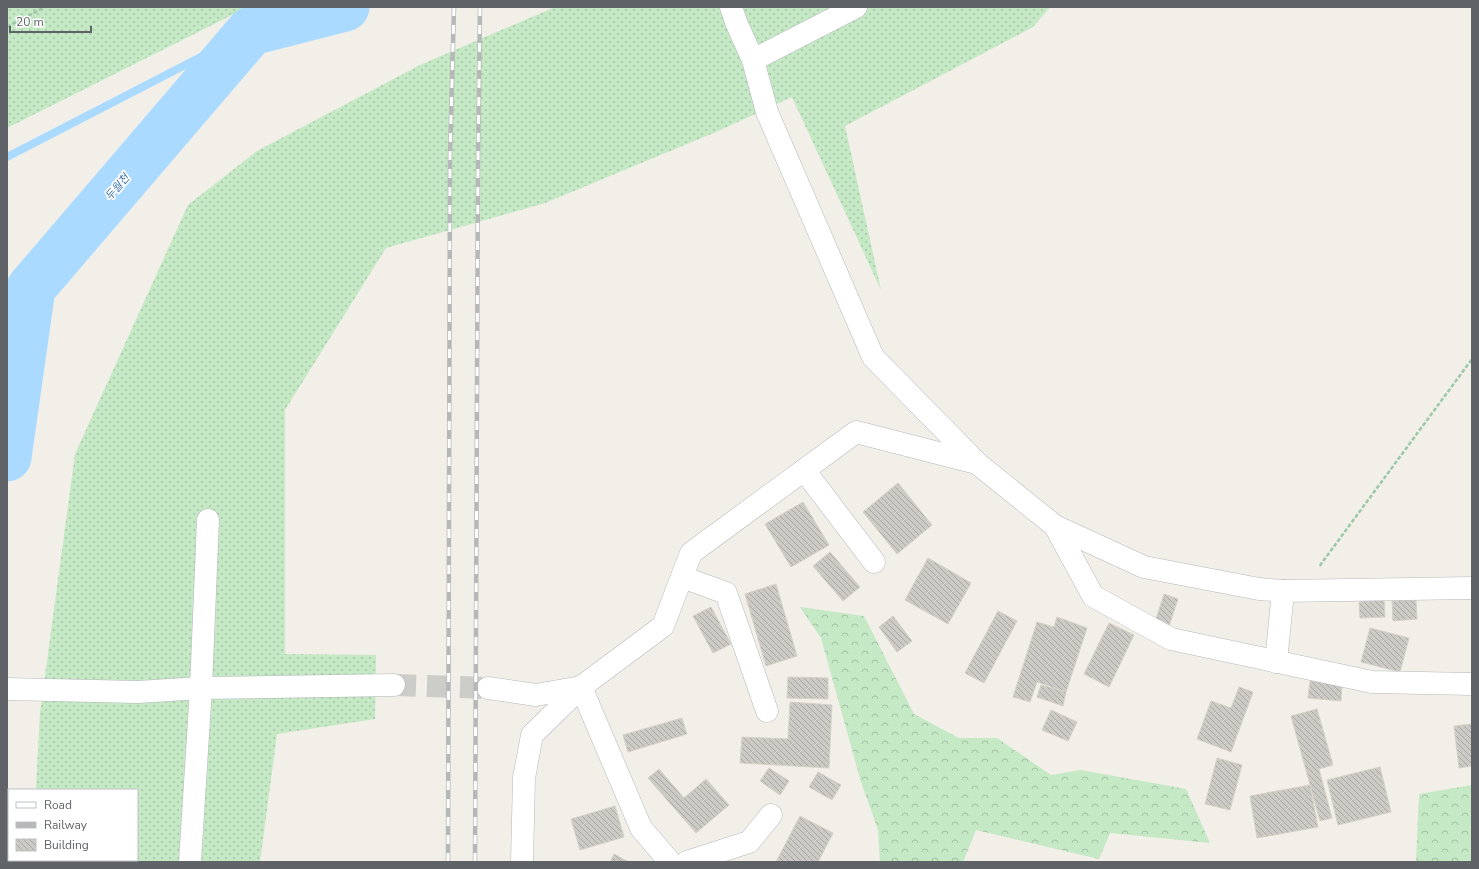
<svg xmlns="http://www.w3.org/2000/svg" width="1479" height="869" font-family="'Nunito Sans','Noto Sans KR',sans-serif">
<defs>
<pattern id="grass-dots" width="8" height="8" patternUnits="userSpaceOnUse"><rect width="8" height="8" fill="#c5e8c5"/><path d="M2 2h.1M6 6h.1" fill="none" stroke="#a3c0a4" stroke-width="1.8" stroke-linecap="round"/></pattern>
<pattern id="forest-crowns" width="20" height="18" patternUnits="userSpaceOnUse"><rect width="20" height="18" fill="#c5e8c5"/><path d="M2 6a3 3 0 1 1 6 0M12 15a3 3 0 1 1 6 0" fill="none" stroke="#a3c0a4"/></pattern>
<pattern id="building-back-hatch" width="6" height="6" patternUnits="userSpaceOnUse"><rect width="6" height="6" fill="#cccac5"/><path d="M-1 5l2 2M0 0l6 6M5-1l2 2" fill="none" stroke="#a9a8a4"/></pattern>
</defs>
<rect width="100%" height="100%" fill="#f1efe8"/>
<g fill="url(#grass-dots)">
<polygon points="7,7 248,7 7,128"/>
<polygon points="555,7 1050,7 1033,27 845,126 881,290 792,97 716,132 545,203 386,248 285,410 285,654 376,655 375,719 277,734 260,862 32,862 32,860 137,860 137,790 36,790 40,713 75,454 188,205 257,151 420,65"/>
</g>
<g fill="url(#forest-crowns)">
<polygon points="800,607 864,616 914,714 959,738 997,738 1051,775 1081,770 1186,789 1210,843 1110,833 1099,859 976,830 963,862 880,862 878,830 861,782 821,638"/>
<polygon points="1472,785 1472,862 1416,862 1419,794"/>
</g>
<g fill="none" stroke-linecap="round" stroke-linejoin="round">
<polyline stroke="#aadaff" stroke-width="8" points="7,157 251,31"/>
<polyline stroke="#aadaff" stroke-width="49" points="7,457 31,288 251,31 345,7"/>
</g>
<g fill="url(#building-back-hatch)" stroke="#d6d1c6">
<polygon points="898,483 932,525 897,554 863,512"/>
<polygon points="803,502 829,545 791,567 765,524"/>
<polygon points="830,552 860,587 843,601 813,566"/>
<polygon points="928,558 971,583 948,624 905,600"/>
<polygon points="776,584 797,656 766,666 745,594"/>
<polygon points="1164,594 1178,599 1169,626 1155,622"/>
<polygon points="1384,600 1385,617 1360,618 1359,602"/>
<polygon points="1416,600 1417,619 1393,621 1392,601"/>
<polygon points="711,607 731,644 713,653 693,616"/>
<polygon points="998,611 1017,621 984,683 965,673"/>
<polygon points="893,616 912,641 897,652 879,627"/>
<polygon points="1057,617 1087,628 1066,692 1037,682 1030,702 1013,697 1037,622 1054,627"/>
<polygon points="1109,623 1134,635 1109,687 1084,674"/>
<polygon points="1370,628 1409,638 1400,672 1361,662"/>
<polygon points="788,677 828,678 828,699 787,698"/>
<polygon points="1310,681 1342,684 1341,701 1308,698"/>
<polygon points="1041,685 1066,692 1063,706 1037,697"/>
<polygon points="1239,687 1253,692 1231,752 1197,739 1211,701 1231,708"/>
<polygon points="790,702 832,705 829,768 740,763 742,737 788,739"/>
<polygon points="1317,709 1333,765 1319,769 1332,818 1320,821 1291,716"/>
<polygon points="1051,710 1077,722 1068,741 1042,730"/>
<polygon points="682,718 687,734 628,752 623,735"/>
<polygon points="1472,724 1472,766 1459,768 1454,726"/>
<polygon points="1217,758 1242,765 1230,810 1205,804"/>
<polygon points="1380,767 1391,812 1338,825 1327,780"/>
<polygon points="769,768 789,781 780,795 760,781"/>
<polygon points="659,769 684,798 706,779 729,805 696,833 648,778"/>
<polygon points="818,772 841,785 832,800 809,787"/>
<polygon points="1310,785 1318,827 1257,838 1250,796"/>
<polygon points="615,806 624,837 580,850 571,819"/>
<polygon points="800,816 833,833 818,862 776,862"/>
<polygon points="614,854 629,862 610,862"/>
</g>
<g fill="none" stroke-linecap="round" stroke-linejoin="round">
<polyline stroke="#ccccc8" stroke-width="22" stroke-dasharray="22 11" stroke-linecap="butt" points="394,685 488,688"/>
<g stroke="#b5b8bc" stroke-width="23">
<g id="minor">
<polyline points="731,7 736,22 753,60 767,112 873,357 978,464 1055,526 1144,567 1259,589 1283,591 1472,588"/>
<polyline points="753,60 856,7"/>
<polyline points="804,470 874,562"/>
<polyline points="1055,526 1093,596 1171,639 1372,682 1472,684"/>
<polyline points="682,577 726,593 767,711"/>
<polyline points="1276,662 1283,591"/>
<polyline points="581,687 641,828 670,862"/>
<polyline points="488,688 536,695 581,687"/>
<polyline points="7,689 138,692 201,688 394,685"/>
<polyline points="190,862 201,688 208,520"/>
<polyline points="522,862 524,778 532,735 581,687 663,626 691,553 856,432 977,463"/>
<polyline points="687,862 749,842 771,815"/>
</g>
</g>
<g stroke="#9cc7a9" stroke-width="2.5" stroke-dasharray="4 2" stroke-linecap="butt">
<polyline points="7,27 45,7"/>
<polyline points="1320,566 1321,564 1472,359"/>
</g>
<use href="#minor" stroke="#fff" stroke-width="22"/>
<g stroke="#b6b7b8" stroke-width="4.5">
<g id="rail">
<polyline points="448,862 450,157 454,7"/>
<polyline points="475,862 478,161 480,7"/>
</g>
</g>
<use href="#rail" stroke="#fff" stroke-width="3" stroke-dasharray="9" stroke-linecap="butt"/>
</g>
<g text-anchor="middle" stroke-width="3.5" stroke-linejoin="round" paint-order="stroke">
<g font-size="11" font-style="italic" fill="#4174aa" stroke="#fff">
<text transform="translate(117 187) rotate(-49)" y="4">두월천</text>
</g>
</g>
<rect width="1479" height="869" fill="none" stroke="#5f6368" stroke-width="16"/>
<rect x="8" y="789" width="130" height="72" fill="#ffffff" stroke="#bfc1c3"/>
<rect x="16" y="802" width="20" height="6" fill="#ffffff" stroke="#bfc1c3"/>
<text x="44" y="809" font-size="12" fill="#5f6368">Road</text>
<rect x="16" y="822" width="20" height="6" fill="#b6b7b8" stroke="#bfc1c3"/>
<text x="44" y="829" font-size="12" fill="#5f6368">Railway</text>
<rect x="16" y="839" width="20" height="12" fill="url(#building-back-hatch)" stroke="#bfc1c3"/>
<text x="44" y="849" font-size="12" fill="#5f6368">Building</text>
<path d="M10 26v6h81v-6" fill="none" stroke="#5f6368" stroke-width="2"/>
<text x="16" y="26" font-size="12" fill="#5f6368" stroke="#ffffff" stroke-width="3" paint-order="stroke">20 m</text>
</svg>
